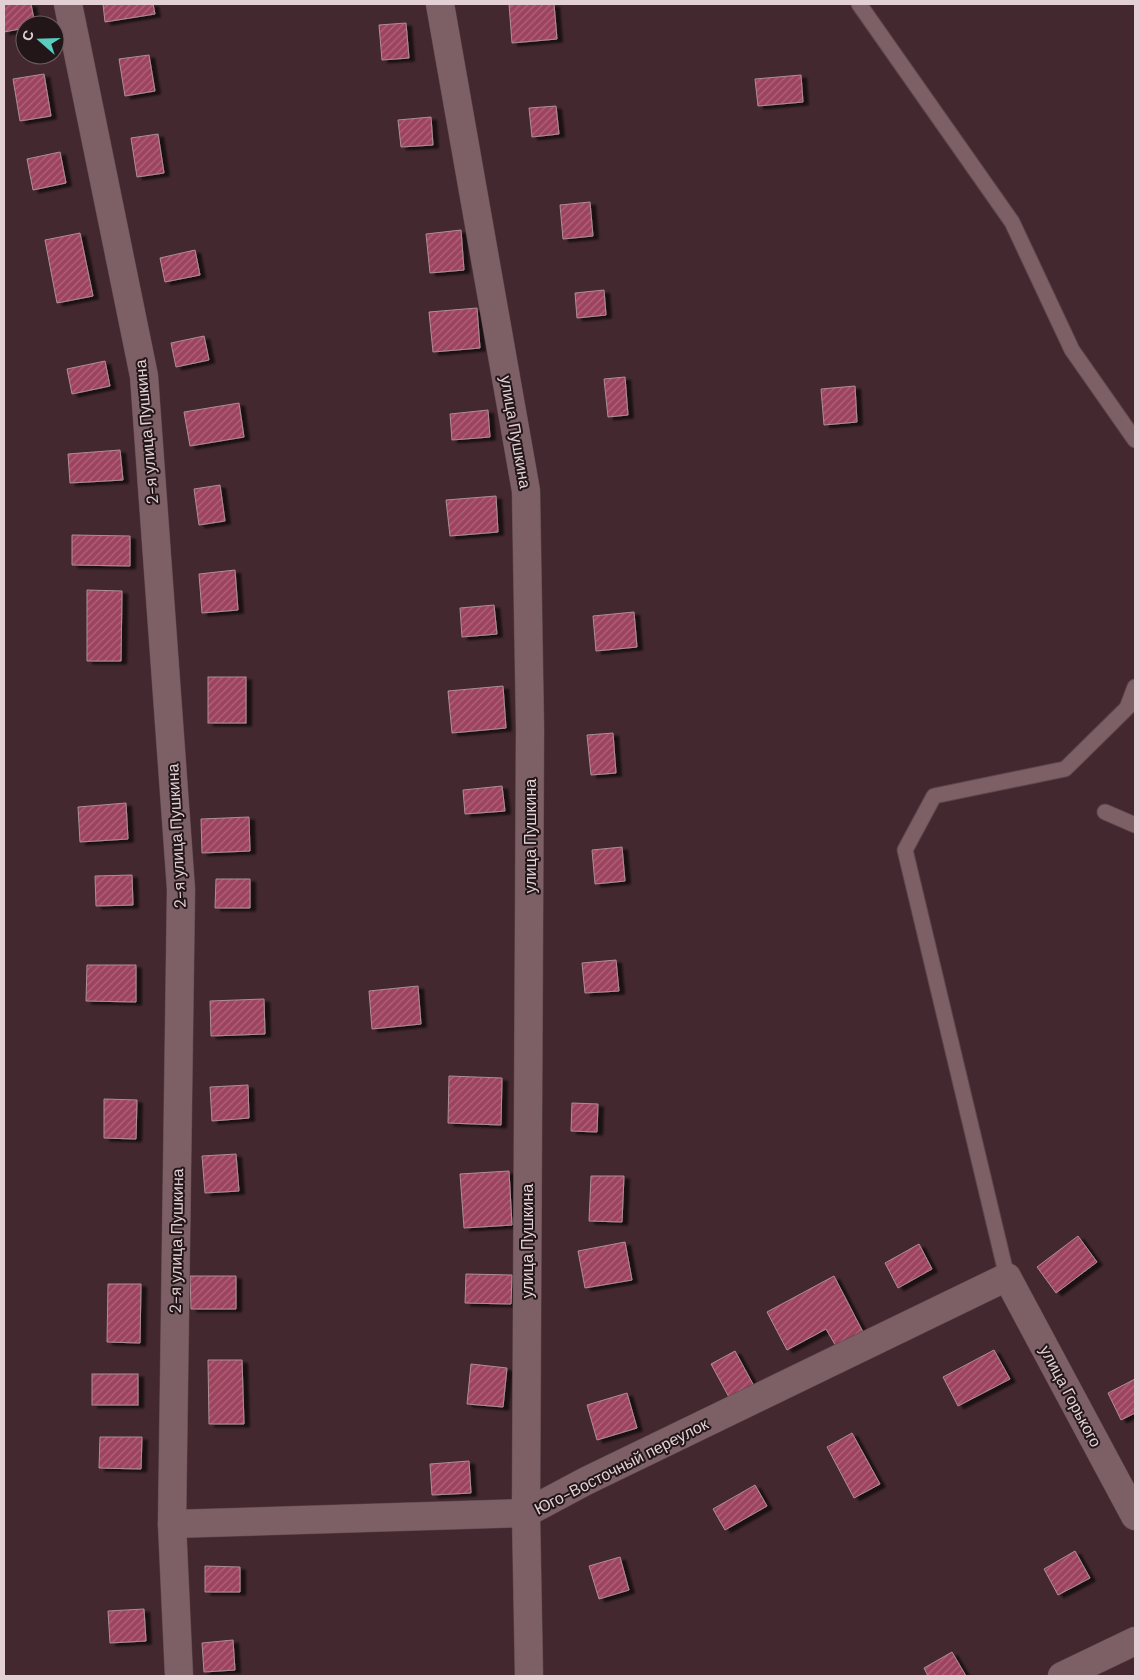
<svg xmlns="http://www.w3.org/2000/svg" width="1139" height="1680" font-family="'DM Sans',sans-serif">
<defs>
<pattern id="building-hatch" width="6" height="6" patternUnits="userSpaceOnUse" patternTransform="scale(1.25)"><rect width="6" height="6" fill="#9d435e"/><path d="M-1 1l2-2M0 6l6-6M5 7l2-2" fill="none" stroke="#af667c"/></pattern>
<filter id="shadow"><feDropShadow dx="5.5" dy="3" stdDeviation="1" flood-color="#0009"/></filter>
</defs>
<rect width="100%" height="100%" fill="#43292f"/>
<g fill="url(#building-hatch)" stroke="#ae8e94" filter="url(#shadow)">
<polygon points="4,4 31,4 35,25 25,25 25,28 4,32"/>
<polygon points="103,4 153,4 155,14 105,22"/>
<polygon points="509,4 554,4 557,39 512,43"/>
<polygon points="406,23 409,58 382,60 379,25"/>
<polygon points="149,55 155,91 125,96 119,59"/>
<polygon points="44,74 51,116 20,121 13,79"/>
<polygon points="801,75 803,102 758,106 755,79"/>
<polygon points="556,106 559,134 532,137 529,108"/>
<polygon points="431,117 433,145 401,147 398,120"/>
<polygon points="158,134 164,173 137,177 131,138"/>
<polygon points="60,152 66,183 33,190 27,159"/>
<polygon points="590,202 593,236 563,239 560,205"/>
<polygon points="461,230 464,270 430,273 426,234"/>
<polygon points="80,233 93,296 57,303 45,240"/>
<polygon points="195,250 200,275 165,282 160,258"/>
<polygon points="604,290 606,315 577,318 575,293"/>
<polygon points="477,308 480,348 433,352 429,312"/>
<polygon points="204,336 209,360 176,367 171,343"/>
<polygon points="105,361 110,386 72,394 67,369"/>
<polygon points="625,377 628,415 608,417 604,379"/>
<polygon points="855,386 857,422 824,425 821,389"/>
<polygon points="239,403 244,437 190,446 184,412"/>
<polygon points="488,410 490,437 452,440 450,414"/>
<polygon points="120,450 123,480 70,483 68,454"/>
<polygon points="220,485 225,521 199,525 194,489"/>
<polygon points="496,496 498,532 450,536 446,500"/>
<polygon points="72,535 130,536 130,566 72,565"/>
<polygon points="235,570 238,610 202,613 199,574"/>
<polygon points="87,590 122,591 121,661 87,661"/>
<polygon points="494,605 497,634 462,637 460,608"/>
<polygon points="634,612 637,647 596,651 593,616"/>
<rect x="208" y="677" width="38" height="46"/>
<polygon points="503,686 506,728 452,733 448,691"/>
<polygon points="613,733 616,773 591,775 587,735"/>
<polygon points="502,786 505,811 465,814 463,790"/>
<polygon points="126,803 128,839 80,842 78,807"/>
<polygon points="249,817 250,851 202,853 201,819"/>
<polygon points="622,847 625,881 595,884 592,850"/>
<polygon points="132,875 133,905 96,906 95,876"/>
<polygon points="216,879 250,879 250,908 215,908"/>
<polygon points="616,960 619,991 585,993 582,963"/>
<polygon points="87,965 136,965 136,1002 86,1001"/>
<polygon points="418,986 421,1024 372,1029 369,991"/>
<polygon points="264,999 265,1034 211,1036 210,1001"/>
<polygon points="449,1076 502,1078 501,1125 448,1123"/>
<polygon points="248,1085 249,1118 212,1121 210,1087"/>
<polygon points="104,1099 137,1100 136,1139 104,1138"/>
<polygon points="572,1103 598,1104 597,1132 571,1131"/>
<polygon points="236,1154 239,1191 205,1193 202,1156"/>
<polygon points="509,1171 512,1225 464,1228 460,1174"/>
<polygon points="591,1176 624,1176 622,1222 589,1221"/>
<polygon points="1078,1236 1097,1262 1056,1293 1037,1267"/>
<polygon points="625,1242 632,1280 585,1288 578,1251"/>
<polygon points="919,1244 932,1269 898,1288 885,1263"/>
<polygon points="466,1274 512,1275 511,1304 465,1303"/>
<polygon points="190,1276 236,1276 236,1309 191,1309"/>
<polygon points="834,1276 864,1334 837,1348 826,1329 787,1350 767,1312"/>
<polygon points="108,1284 141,1284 140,1343 107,1342"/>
<polygon points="994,1350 1010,1379 958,1406 943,1377"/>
<polygon points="735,1351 754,1386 730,1399 711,1364"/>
<polygon points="208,1360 242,1360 244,1424 209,1424"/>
<polygon points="471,1364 507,1368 503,1407 467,1404"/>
<rect x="92" y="1374" width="46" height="31"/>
<polygon points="1135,1379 1135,1413 1121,1420 1108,1393"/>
<polygon points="627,1393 637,1428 597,1440 587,1405"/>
<polygon points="852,1433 880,1484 854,1498 827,1447"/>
<polygon points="100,1437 142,1437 141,1469 99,1468"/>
<polygon points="469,1461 471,1493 432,1495 430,1464"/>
<polygon points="755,1485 767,1506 725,1530 713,1509"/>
<polygon points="1075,1551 1090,1578 1058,1595 1044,1569"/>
<polygon points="620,1557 629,1590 599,1599 589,1566"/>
<polygon points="205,1566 240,1567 240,1592 205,1592"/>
<polygon points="144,1609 146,1641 110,1643 108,1611"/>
<polygon points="233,1640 235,1670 204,1672 202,1643"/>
<polygon points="952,1652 966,1676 928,1676 924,1668"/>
</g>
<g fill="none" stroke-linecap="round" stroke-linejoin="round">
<g stroke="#5d464d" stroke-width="17">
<g id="lane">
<polyline points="859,4 1012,222 1072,350 1135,440"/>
<polyline points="1105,812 1135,825"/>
<polyline points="1007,1277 905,850 934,796 1065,769 1127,708 1135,687"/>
</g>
</g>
<g stroke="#5d464d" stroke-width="29">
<g id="street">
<polyline points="68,4 144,376 181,889 172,1524 179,1676"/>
<polyline points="440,4 526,491 530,729 526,1513 529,1676"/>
<polyline points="172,1524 526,1513 586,1481 1007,1277 1135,1516"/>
<polyline points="1062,1676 1135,1641"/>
</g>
</g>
<use href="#lane" stroke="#7d5f66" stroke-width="15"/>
<use href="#street" stroke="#7d5f66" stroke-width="28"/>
</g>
<g text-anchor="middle" stroke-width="4" stroke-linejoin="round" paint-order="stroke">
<g font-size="16" fill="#e2d0d4" stroke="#221619">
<text transform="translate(146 432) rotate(-95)" y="6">2-я улица Пушкина</text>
<text transform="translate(516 432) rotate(80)" y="6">улица Пушкина</text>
<text transform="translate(176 836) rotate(-93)" y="6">2-я улица Пушкина</text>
<text transform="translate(530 836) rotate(-90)" y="6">улица Пушкина</text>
<text transform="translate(176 1241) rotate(-89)" y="6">2-я улица Пушкина</text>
<text transform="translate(527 1241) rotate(-90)" y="6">улица Пушкина</text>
<text transform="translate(1071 1396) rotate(62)" y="6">улица Горького</text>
<text transform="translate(621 1466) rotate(-27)" y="6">Юго-Восточный переулок</text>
</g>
</g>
<rect width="1139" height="1680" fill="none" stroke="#e2d0d4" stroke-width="10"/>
<g transform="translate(40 40) rotate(290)"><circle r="24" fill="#221619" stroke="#6f6064"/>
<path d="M0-4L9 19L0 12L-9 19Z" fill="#59cebf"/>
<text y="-8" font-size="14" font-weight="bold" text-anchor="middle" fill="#e2d0d4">С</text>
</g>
</svg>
